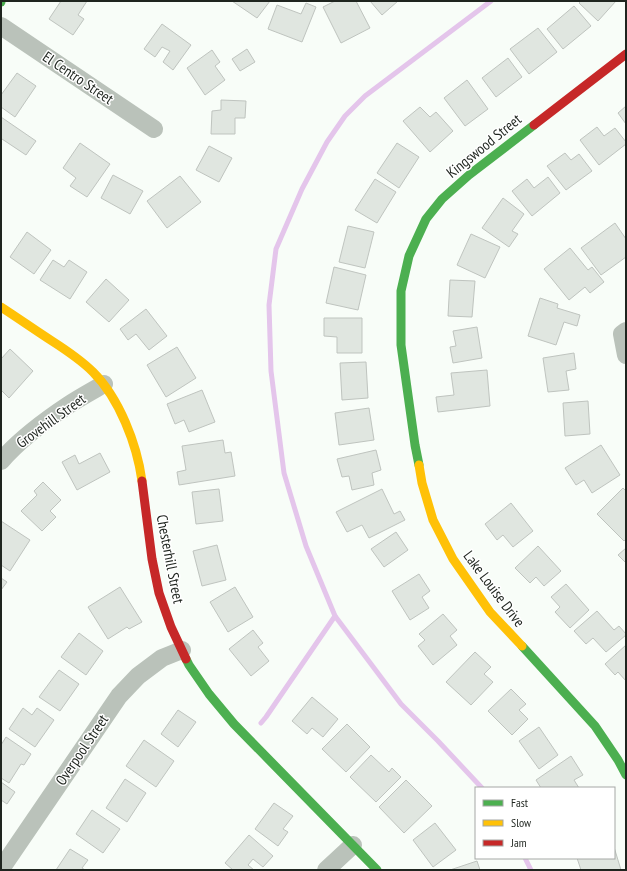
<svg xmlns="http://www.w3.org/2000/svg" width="627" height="871" font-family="'PT Sans Narrow',sans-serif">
<rect width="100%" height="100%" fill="#f8fdf8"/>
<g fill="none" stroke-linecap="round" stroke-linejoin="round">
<g stroke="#e4c5eb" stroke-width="5">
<polyline points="335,616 401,704 438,741 482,788"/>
<polyline points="261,723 266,717 335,616 306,546 284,473 271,371 269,305 276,249 302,189 327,142 345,116 365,96 491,1"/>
<polyline points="525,858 531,870"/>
</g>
</g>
<g fill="#e0e6e0" stroke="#bfc4bf">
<polygon points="61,1 87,1 78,15 84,19 73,35 49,19"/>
<polygon points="232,1 270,1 257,18"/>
<polygon points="335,1 356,1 370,28 341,43 323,7"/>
<polygon points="370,1 398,1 382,15"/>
<polygon points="581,1 616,1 598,21 579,3"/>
<polygon points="306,3 316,7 302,42 268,29 277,5 301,14"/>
<polygon points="574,6 591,26 563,49 547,29"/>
<polygon points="162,24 191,45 173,70 163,62 170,51 162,47 155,57 144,49"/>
<polygon points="538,28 557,52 529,74 510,49"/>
<polygon points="247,49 255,62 240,71 232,59"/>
<polygon points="212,50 220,62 215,66 225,80 205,95 187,68"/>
<polygon points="508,58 522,77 496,97 482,78"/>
<polygon points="17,73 36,86 15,117 1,107 1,95"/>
<polygon points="467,80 488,109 465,126 444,98"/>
<polygon points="221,100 246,101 245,118 235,118 235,134 211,134 212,111 221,110"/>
<polygon points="626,106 626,124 618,113"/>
<polygon points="420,107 430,117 436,112 453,131 430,152 403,121"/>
<polygon points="1,117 36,141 26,155 2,139 1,141"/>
<polygon points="597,127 604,136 615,128 626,142 626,144 599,165 580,140"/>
<polygon points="80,143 110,164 87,197 70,186 76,178 63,168"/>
<polygon points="397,143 419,157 399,188 377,173"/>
<polygon points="209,146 232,158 219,182 196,170"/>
<polygon points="565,153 571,160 579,154 592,171 566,190 547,166"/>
<polygon points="113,175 143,191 130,214 101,198"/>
<polygon points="180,176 201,202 167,228 147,201"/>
<polygon points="548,177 560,193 532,216 512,191 527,179 534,188"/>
<polygon points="375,179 396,192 377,223 355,210"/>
<polygon points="503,198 524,214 512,231 518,234 509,247 482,228"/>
<polygon points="615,223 626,239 626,257 601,275 581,248"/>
<polygon points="348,226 374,232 365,268 339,262"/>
<polygon points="27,232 51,250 34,274 10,257"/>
<polygon points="471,234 500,247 485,278 457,265"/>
<polygon points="570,248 588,270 592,267 604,282 590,293 585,287 569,300 544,269"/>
<polygon points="53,260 64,267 69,260 87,272 70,299 40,280"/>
<polygon points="334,267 366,275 358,310 326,303"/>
<polygon points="106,279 129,300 109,322 86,302"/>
<polygon points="450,280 475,281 472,317 448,316"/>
<polygon points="540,298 558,304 557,308 580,315 577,326 564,322 556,345 528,336"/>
<polygon points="146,309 167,336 149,350 136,334 128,340 120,329"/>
<polygon points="324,318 362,318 362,353 337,353 337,337 324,336"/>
<polygon points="477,327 482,358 453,363 450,347 456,346 453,331"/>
<polygon points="177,347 196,378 166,397 147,365"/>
<polygon points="10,349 33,371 9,398 1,390 1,359"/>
<polygon points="574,353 576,369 566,371 569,390 548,392 543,358"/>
<polygon points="366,362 368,398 342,400 340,363"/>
<polygon points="487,370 490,406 438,412 436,397 454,395 451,373"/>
<polygon points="202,390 215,422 189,432 184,420 175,424 167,404"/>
<polygon points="588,401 590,434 565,436 563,403"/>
<polygon points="369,408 374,440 339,445 335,413"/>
<polygon points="223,440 225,453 231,452 235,476 179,485 177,472 186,470 182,446"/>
<polygon points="601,445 620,475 592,493 584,480 576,485 565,468"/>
<polygon points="376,450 381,470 372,473 374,485 352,490 349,476 342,477 337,459"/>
<polygon points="100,453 110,472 77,490 62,462 75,455 79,464"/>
<polygon points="43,482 61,500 50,511 56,517 42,531 21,511 37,495 34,491"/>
<polygon points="623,488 626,491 626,539 624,541 597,514"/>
<polygon points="219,489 223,521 196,524 192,492"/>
<polygon points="382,489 394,514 400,511 405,520 369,538 362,525 347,532 336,512"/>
<polygon points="511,503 533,531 513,547 503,535 497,540 485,524"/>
<polygon points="1,521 30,540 10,571 1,565"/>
<polygon points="396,532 408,550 384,567 371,549"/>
<polygon points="217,545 226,580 202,586 193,551"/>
<polygon points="538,546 561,571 544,586 536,577 530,583 515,568"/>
<polygon points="626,548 626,563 618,555"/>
<polygon points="419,574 430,591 422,597 429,608 410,620 392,591"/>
<polygon points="1,578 7,582 1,590"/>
<polygon points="566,584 589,610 570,628 555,612 560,607 551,597"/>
<polygon points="120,587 142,622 129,629 127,627 108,639 88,607"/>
<polygon points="235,587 253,617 228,632 210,602"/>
<polygon points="597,611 614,630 619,626 626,634 626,635 606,652 593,638 586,644 574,631"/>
<polygon points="443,614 457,630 450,636 457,645 433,665 418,646 425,640 419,634"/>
<polygon points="253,630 263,643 258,647 269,661 251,676 229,649"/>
<polygon points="79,633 103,651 86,675 61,657"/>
<polygon points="626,645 626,681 618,672 615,675 605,664"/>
<polygon points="475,652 491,667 484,674 493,682 471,705 446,682"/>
<polygon points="59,670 79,684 60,711 39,697"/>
<polygon points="511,689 526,704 519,710 528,719 512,735 488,711"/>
<polygon points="312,697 338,719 323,737 312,728 307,734 292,721"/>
<polygon points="23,708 32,715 37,708 54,720 35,747 9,729"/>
<polygon points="178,710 196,722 178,747 161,734"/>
<polygon points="347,724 370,747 346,772 322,749"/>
<polygon points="539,727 558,755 539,769 519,741"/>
<polygon points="6,737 31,754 24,765 21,764 9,783 1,778 1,745"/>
<polygon points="144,740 174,761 156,787 126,766"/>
<polygon points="371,755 389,772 392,768 401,777 376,802 350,777"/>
<polygon points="571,756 583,775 574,780 579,788 541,788 536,780"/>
<polygon points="125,779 146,793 127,822 106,808"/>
<polygon points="406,780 432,806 404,833 379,807"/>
<polygon points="1,782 15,792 7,804 1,800"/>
<polygon points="274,803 293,816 283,829 288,832 278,846 255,829"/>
<polygon points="92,810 120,829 103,853 76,834"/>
<polygon points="435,823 456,850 433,867 413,840"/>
<polygon points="249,835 273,856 263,867 253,859 248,865 254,870 233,870 225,863"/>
<polygon points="614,847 621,870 581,870 577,858 614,858"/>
<polygon points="70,849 88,860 82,868 85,870 56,870"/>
<polygon points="477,861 480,870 450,870"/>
</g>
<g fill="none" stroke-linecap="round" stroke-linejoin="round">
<g stroke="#bac2ba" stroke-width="18">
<polyline points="1,26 154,129"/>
<polyline points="626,331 622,334 626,355"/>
<path d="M1,461C20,439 43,422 67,406C79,398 92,391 104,384"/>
<polyline points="1,869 119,696 138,676 162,658 182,650"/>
<polyline points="326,870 353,845"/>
</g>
<g stroke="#4caf50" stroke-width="9">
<polyline points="1,1 1,2"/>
<polyline points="419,465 415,445 401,345 401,291 409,256 426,219 442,199 469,175 534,125"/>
<polyline points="522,646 595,726 618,760 626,775"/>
<polyline points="186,659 189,665 209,694 234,724 377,870"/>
</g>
<g stroke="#ffc107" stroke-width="9">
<path d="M1,307C18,318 35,330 52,341C66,350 81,360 93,372C119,398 137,444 142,481"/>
<polyline points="419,465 422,483 433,520 453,559 490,612 522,646"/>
</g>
<g stroke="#c62828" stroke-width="9">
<polyline points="534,125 626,54"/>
<polyline points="142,481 152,559 159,593 171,627 186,659"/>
</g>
</g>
<g text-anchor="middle" stroke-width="3" stroke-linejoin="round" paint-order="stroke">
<g font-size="15" fill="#1f251f" stroke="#fff">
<text transform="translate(78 78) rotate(34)" y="5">El Centro Street</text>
<text transform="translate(484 146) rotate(-39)" y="5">Kingswood Street</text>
<text transform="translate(51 421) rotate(-36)" y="5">Grovehill Street</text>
<text transform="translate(170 559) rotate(79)" y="5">Chesterhill Street</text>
<text transform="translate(494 589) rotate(53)" y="5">Lake Louise Drive</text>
<text transform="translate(82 750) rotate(-56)" y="5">Overpool Street</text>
</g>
</g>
<rect width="627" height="871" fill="none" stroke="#1f251f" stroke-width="4"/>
<rect x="475" y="787" width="140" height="72" fill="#ffffff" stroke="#a5a8a5"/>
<rect x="483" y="800" width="20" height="6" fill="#4caf50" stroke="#a5a8a5"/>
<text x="511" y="807" font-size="12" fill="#1f251f">Fast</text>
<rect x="483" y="820" width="20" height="6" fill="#ffc107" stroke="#a5a8a5"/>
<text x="511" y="827" font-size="12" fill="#1f251f">Slow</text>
<rect x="483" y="840" width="20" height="6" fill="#c62828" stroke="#a5a8a5"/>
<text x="511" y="847" font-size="12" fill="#1f251f">Jam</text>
</svg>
